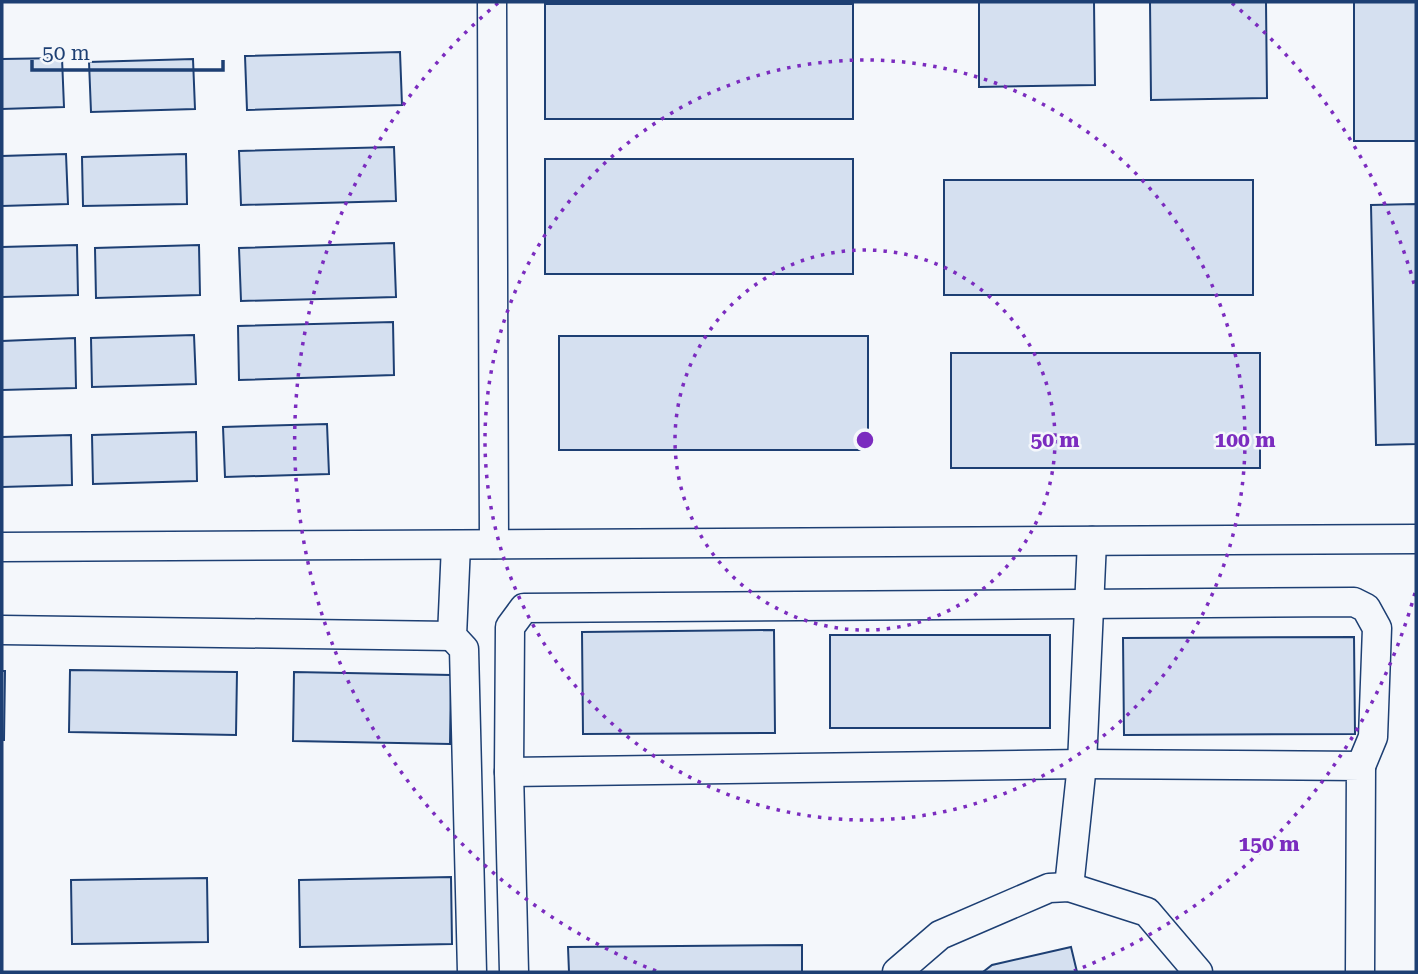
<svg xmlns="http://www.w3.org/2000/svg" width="1418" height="974" font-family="'Roboto Serif',serif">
<rect width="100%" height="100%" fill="#f4f7fb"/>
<g fill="#d5e0f0" stroke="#1d3f73" stroke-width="2">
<polygon points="979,2 1094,2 1095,85 979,87"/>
<polygon points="1150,2 1266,2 1267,98 1151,100"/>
<rect x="1354" y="2" width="62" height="139"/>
<rect x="545" y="4" width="308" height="115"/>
<polygon points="400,52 402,105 247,110 245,56"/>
<polygon points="62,58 64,107 2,109 2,59"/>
<polygon points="193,59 195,109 91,112 89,62"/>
<polygon points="394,147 396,201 241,205 239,151"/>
<polygon points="66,154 68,204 2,206 2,156"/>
<polygon points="186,154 187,204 83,206 82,157"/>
<rect x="545" y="159" width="308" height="115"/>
<rect x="944" y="180" width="309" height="115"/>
<polygon points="1416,204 1416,444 1376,445 1371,205"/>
<polygon points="394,243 396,297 241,301 239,248"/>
<polygon points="77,245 78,295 2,297 2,247"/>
<polygon points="199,245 200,295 96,298 95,248"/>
<polygon points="393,322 394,375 239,380 238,326"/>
<polygon points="194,335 196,384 92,387 91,338"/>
<rect x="559" y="336" width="309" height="114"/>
<polygon points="75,338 76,388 2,390 2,341"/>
<rect x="951" y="353" width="309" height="115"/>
<polygon points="327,424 329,474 225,477 223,427"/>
<polygon points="196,432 197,481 93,484 92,435"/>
<polygon points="71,435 72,485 2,487 2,437"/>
<polygon points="774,630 775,733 583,734 582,632"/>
<rect x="830" y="635" width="220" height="93"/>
<polygon points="1354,637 1355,734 1124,735 1123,638"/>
<polygon points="70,670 237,672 236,735 69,732"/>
<polygon points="2,671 5,671 4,740 2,740"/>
<polygon points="294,672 451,675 450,744 293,741"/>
<polygon points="451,877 452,944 300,947 299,880"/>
<polygon points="207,878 208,942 72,944 71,880"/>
<polygon points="802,945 802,972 569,972 568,947"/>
<polygon points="1071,947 1077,972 983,972 992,965"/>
</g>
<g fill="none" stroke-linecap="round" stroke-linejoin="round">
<g stroke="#1d3f73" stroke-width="31">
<g id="minor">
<polyline points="492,2 494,544"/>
<polyline points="456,545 452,636 464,649 472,972"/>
<polyline points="2,547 1416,539"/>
<polyline points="2,630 452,636"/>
<polyline points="509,772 1082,764 1361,766 1360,972"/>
<polyline points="1069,887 1082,764 1092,541"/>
<polyline points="514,972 509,772 510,627 524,608 1354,602 1366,608 1377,628 1373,737 1361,766"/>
<polyline points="897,972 940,935 1049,888 1069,887 1147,912 1198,972"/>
</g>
</g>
<use href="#minor" stroke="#f4f7fb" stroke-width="28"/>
</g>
<g fill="none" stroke="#7b2cbf" stroke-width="3.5" stroke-dasharray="3.5 7">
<circle cx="865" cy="440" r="190"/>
<circle cx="865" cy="440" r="380"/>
<path d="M1415 593A571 571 0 0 1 1074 971M656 971A571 571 0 0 1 498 3M1232 3A571 571 0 0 1 1415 287"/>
</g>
<circle cx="865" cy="440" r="10" fill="#7b2cbf" stroke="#f4f7fb" stroke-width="3.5"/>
<g font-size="21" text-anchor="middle" font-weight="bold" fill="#7b2cbf" stroke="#f4f7fb" stroke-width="5" stroke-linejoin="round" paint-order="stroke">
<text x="1055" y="447">50 m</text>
<text x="1245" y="447">100 m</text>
<text x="1269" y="851">150 m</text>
</g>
<rect width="1418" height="974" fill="none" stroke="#1d3f73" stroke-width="7"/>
<path d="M32 60v10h191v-10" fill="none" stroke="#1d3f73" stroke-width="3.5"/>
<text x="42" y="60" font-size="21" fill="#1d3f73" stroke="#f4f7fb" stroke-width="5" paint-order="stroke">50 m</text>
</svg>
